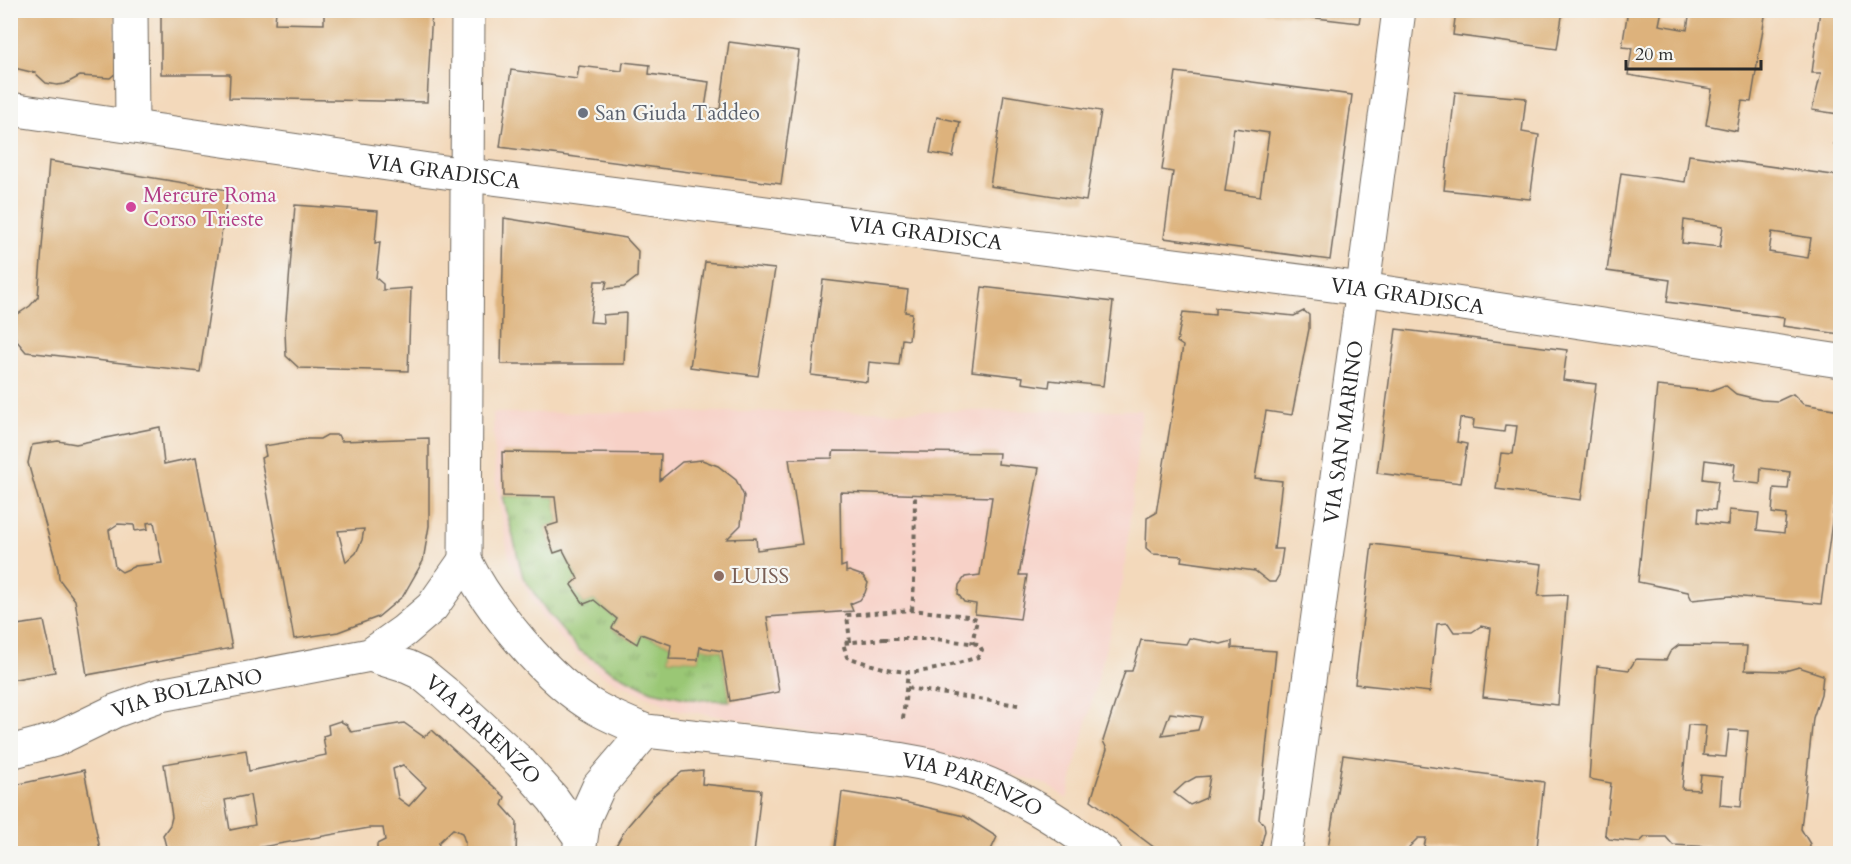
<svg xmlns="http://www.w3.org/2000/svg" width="1851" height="864" font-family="Cardo,serif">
<defs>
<pattern id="grass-tufts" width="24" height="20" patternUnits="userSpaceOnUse" patternTransform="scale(1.5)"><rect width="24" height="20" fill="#9ac775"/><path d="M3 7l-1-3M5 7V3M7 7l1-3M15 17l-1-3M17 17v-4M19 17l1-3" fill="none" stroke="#7ea260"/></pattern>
</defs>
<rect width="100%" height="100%" fill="#f6f6f2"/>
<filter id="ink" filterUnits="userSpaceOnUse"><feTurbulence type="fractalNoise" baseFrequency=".0167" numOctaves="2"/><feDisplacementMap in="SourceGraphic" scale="12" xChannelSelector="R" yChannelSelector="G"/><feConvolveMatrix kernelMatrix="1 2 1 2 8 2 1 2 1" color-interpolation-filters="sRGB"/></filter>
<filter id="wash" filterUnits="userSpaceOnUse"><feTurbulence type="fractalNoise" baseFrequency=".008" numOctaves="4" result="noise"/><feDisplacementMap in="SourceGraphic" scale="24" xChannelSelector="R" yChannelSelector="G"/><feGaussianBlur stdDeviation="1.35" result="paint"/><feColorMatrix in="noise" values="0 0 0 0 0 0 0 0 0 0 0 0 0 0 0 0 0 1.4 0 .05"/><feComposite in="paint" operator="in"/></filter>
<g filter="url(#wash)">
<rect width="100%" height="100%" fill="#f3d9bb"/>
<polygon fill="#f7d1c7" points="1142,410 1123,581 1067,799 1048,785 936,753 725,717 678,710 601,675 569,647 542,618 509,559 495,477 493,413"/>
<polygon fill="url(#grass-tufts)" stroke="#627950" stroke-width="1.5" points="503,496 555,497 558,523 545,527 554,552 563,550 578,579 571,585 584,604 594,600 617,619 613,629 636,643 641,634 671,645 669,659 698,660 700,647 722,651 730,701 690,699 652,691 611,671 579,650 550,616 523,577"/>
<g id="blocks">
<g fill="#ddb27c" fill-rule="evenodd">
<polygon points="10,10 115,10 117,72 110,78 80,76 65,84 57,85 46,83 35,73 10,67"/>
<polygon points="161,10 276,10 275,23 324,24 324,10 432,10 427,102 229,98 230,74 161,74"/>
<polygon points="1265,10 1361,10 1359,23 1265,12"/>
<polygon points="1456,10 1563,10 1557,49 1453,35"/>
<polygon points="1628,10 1662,10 1659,25 1687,30 1690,10 1766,10 1751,102 1742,101 1737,131 1706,125 1712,89 1628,75 1632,48 1622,47"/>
<polygon points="1820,10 1840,10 1840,144 1834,144 1838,114 1812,110 1821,73 1812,73"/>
<polygon points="729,42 799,51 781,184 500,147 511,70 577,79 579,66 622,71 623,62 650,65 649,74 709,82 705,108 720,109"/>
<path d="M1176,72L1352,95L1330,260L1164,238L1173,172L1162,170ZM1234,128L1269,133L1260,196L1225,191Z"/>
<polygon points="1455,92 1526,98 1522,132 1539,135 1530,199 1444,190"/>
<polygon points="1004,95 1101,111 1086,201 990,186"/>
<polygon points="937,117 960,122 953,157 930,153"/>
<path d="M1689,155L1840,176V334L1783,326L1784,318L1667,302L1670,280L1607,271L1621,173L1685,182ZM1684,220L1723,226L1720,247L1682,243ZM1772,232L1811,238L1808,258L1769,252Z"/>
<polygon points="49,161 228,190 200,372 26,352 16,340 12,318 30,306 38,297"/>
<polygon points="295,205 378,211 375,243 380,242 376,278 383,284 383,290 411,288 408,371 299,368 286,356 285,331"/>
<polygon points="504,218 626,238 638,251 637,277 624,287 605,289 607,281 595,281 590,322 604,323 603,315 626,313 624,364 501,364"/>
<polygon points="705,262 775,269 758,376 690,367"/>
<polygon points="823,280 908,290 905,312 912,313 909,340 902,339 899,365 869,362 867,382 811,375"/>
<polygon points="982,287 1113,302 1103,386 1050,380 1049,387 1022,383 1023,377 972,371"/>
<polygon points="1215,308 1294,316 1304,311 1309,315 1309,329 1292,415 1266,411 1255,478 1282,481 1274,549 1283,549 1279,575 1275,582 1269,582 1255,571 1181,561 1182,556 1153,554 1146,548 1147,518 1156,513 1183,346 1177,342 1183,312 1215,315"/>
<polygon points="1396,329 1567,350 1563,380 1596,384 1581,500 1496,489 1501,453 1513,454 1517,426 1505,425 1504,432 1473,428 1474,420 1460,418 1457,442 1467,444 1461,483 1377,473"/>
<path d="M1725,385L1736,394L1761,400L1778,401L1793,394L1803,404L1840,410V462L1821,604L1731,596L1692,600L1688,592L1638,582L1657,386L1710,391ZM1705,460L1735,464L1733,481L1760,484L1761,468L1790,472L1788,489L1774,488L1772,513L1786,515L1784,533L1757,530L1759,513L1729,510L1728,525L1698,522L1699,508L1715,510L1718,481L1703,479Z"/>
<path d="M160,427L164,464L196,457L232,648L87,675L75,600L59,579L58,569L28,463L32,445L58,441L76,444ZM154,522L162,563L135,566L122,572L115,567L109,530L118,524L134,525L135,531L148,529L147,523Z"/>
<path d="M327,435H338L341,441L429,438V526L423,561L403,596L378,617L338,632L294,639L261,458L266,456L264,446L307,439H320ZM364,529L362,540L356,553L346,562L338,531Z"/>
<polygon points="834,451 999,453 998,464 1039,468 1019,575 1027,575 1020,619 975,614 976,604 964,602 958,594 959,585 965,577 980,575 992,497 840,492 841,567 846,565 846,572 849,571 863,576 868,583 865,593 860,600 850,604 853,611 767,617 779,692 730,701 722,651 700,647 698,660 669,659 671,645 641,634 637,644 612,628 617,619 594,600 584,604 571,585 578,579 563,550 554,553 545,527 558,523 555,497 503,496 502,452 661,454 660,480 682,462 702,460 718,466 736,480 744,496 741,525 727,539 756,538 757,550 802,544 789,459 832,458"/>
<polygon points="1372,544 1542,564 1538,596 1567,595 1558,705 1483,697 1491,628 1481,626 1472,632 1454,632 1448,623 1437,624 1430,692 1355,684"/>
<polygon points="44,621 55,672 10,680 10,626"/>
<path d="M1189,638L1221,644L1232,641V648L1276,651L1259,819L1264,824L1265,831L1259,854H1163L1091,800L1107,749L1103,741L1125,671H1132L1141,640L1186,644ZM1170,713L1202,717L1198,730L1162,735ZM1210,776L1206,798L1190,805L1174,793L1185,783L1196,777Z"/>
<path d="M1679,645L1747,646L1745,670L1785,671L1799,667L1823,675L1821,694L1813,718L1801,829L1810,844L1809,854H1712V847L1673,845L1666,837H1645L1640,842L1609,839L1605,834L1611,783L1589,779L1597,666L1629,670L1636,659L1666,660L1670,652ZM1688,725L1706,726L1703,755L1726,757L1729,730L1748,731L1741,807L1720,805L1722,777L1701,775L1699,790L1682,789Z"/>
<path d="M340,721L347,725L351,732L404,723L424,737L432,730L505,797L502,805L517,822L516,854H464L465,842L462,833L453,829L439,842L438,854H377V844L385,840L383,828H369L261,847L262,854H168L163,835L170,825L172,817L164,764L246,750L249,771L326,755L323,736L329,734L328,725ZM403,765L426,787L409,806L398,798L393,769ZM250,795L255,825L230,830L225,800Z"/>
<polygon points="1343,755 1544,782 1537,848 1528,854 1469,854 1424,847 1426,838 1418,838 1409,847 1408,854 1327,854"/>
<polygon points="84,770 101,854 10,854 10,786"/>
<polygon points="703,770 702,784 761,790 754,854 615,854 615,847 626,828 654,795 682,772"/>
<polygon points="842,792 904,802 964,816 997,837 989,854 834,854"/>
</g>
</g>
</g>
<g filter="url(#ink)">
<use href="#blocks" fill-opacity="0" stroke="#71685d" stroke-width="1.5"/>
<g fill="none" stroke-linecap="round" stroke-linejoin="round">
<g stroke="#71685d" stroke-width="35">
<g id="minor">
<polyline points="131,10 132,126"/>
<path id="s1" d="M468,10L465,560C489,609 548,681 596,708C612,717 629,724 646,731C707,738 767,744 827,751C873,756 919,759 962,774C1014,791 1061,822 1105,854"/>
<path id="s2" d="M10,109L429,170L1363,289L1840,361"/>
<path id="s3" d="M370,655L408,667L421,673L444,692L520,762L553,799L580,837"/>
<path id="s4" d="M10,752L55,740L115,711L160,695L370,655L404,631L432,607L465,560"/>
<polyline points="579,852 584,819 599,786 646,731"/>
<path id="s5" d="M1285,854L1357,333L1399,10"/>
</g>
</g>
<g stroke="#71685d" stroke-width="4" stroke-dasharray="4.5 4.5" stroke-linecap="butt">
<polyline points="912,610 914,584 915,494"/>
<path d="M884,639H935L979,644L982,650L978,657C959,663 927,673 908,672C889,671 865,663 847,657L843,643Z"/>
<polyline points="850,642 847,615 912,610 968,616 977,619 972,644"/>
<polyline points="907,688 1018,705"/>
<polyline points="903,719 908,672"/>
</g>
<use href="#minor" stroke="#fff" stroke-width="33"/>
</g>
</g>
<circle fill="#6b7280" stroke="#f6f6f2" stroke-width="2" cx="583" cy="113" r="6"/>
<circle fill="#d1479c" stroke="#f6f6f2" stroke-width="2" cx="131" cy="207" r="6"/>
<circle fill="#8d6e63" stroke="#f6f6f2" stroke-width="2" cx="719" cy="576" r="6"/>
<g text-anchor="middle" stroke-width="4.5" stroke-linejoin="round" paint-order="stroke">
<g font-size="21" fill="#5b616d" stroke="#f6f6f2" text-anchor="start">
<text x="595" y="120">San Giuda Taddeo</text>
</g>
<g font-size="21" fill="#2b2b2b" stroke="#f6f6f2">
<text dy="7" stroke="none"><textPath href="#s2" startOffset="438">VIA GRADISCA</textPath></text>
<text dy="7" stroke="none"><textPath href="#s2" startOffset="924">VIA GRADISCA</textPath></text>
<text dy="7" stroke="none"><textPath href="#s2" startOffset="1410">VIA GRADISCA</textPath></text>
<text dy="7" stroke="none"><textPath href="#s5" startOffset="426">VIA SAN MARINO</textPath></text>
<text dy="7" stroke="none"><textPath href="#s4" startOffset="188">VIA BOLZANO</textPath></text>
<text dy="7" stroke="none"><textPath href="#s3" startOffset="138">VIA PARENZO</textPath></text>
<text dy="7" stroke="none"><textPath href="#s1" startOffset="1137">VIA PARENZO</textPath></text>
</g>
<g font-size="21" fill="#b23c85" stroke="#f6f6f2" text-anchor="start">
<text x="143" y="202">Mercure Roma<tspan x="143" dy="24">Corso Trieste</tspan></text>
</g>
<g font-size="21" fill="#785e54" stroke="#f6f6f2" text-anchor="start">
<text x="731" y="583">LUISS</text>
</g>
</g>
<rect width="1851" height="864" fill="none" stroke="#f6f6f2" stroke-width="36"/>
<path d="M1626 60v9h135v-9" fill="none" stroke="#2b2b2b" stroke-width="3"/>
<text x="1635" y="60" font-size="18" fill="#2b2b2b" stroke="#f6f6f2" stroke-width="4.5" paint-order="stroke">20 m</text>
</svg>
